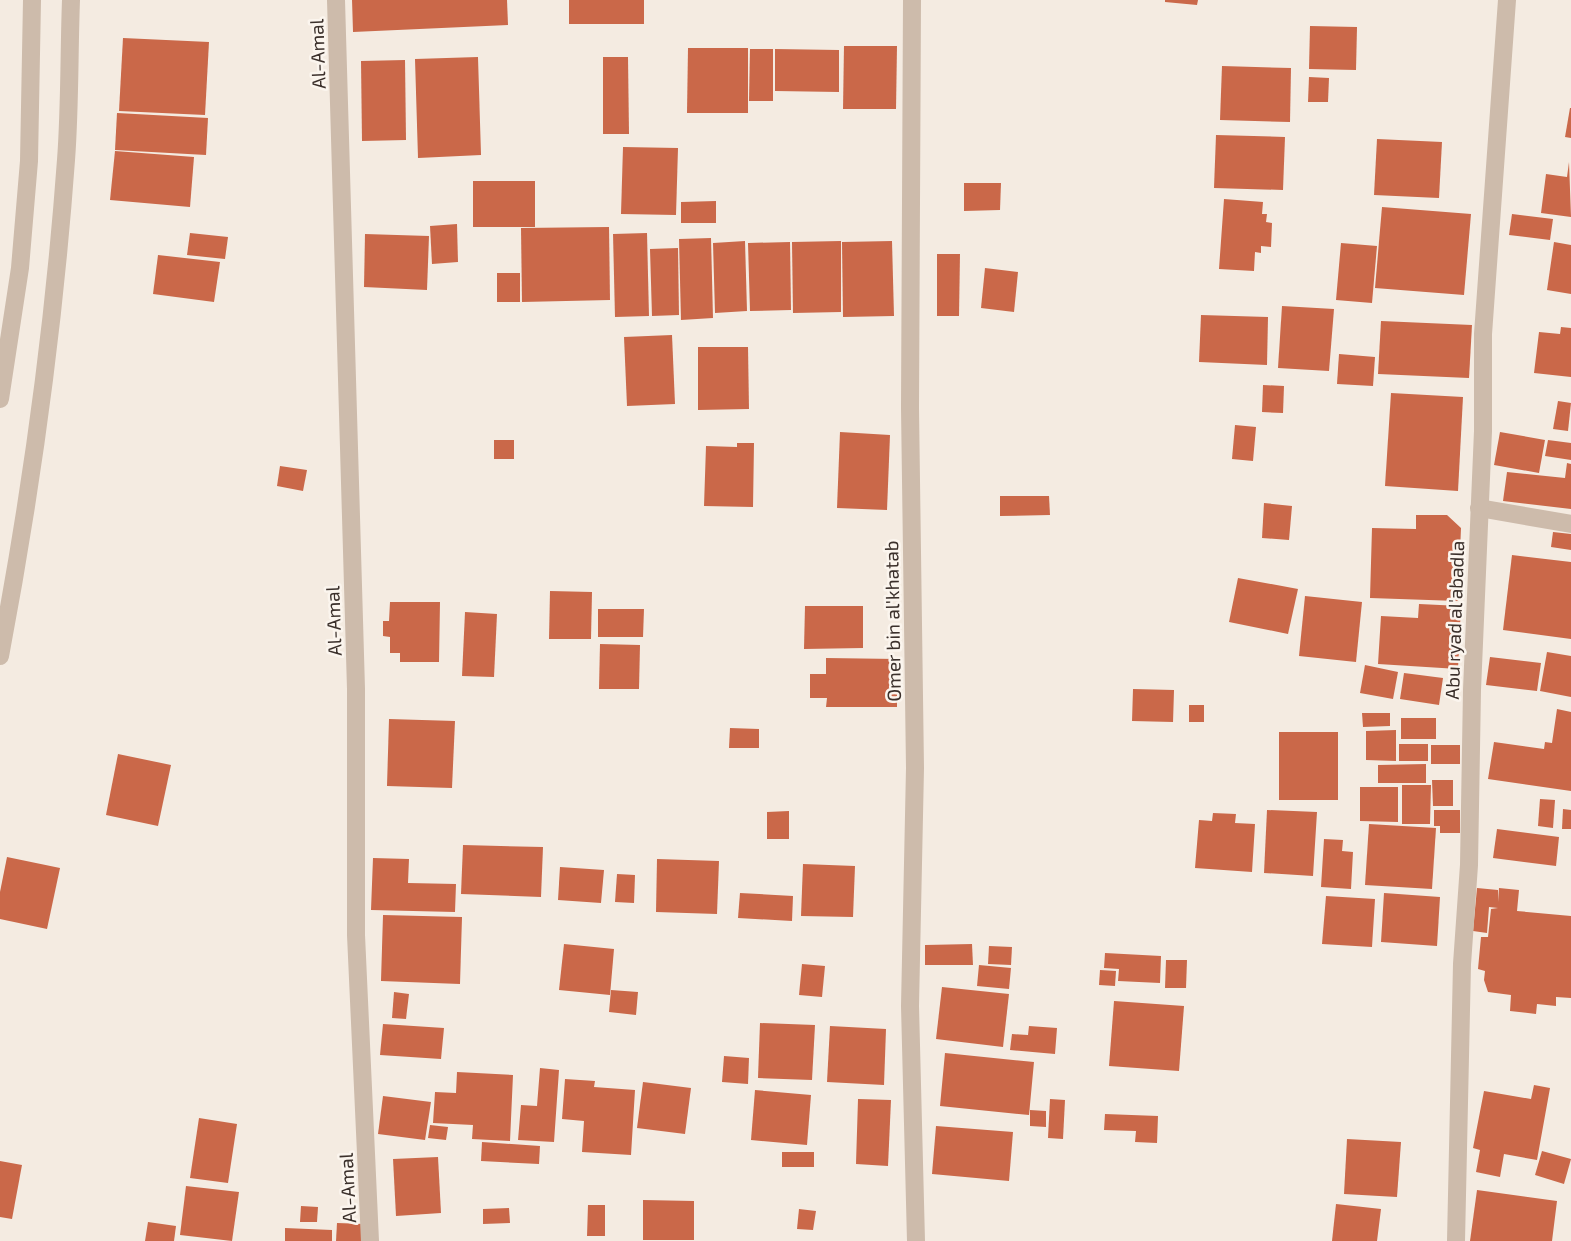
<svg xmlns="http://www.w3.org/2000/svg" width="1571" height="1241" viewBox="0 0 1571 1241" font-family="'Exo 2',sans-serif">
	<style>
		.building { fill: #ca6849 }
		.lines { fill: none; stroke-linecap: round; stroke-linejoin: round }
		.minor { stroke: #cdbbab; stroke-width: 18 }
		.labels { text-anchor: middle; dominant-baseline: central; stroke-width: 5; stroke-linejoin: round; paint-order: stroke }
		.street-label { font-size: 19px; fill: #3b302b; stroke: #fbf5ee }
	</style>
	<rect width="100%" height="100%" fill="#f4ebe1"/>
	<g class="building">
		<polygon points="352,0 507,0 508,25 353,32"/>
		<rect x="569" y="0" width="75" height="24"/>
		<polygon points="1165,0 1198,0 1197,5 1165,2"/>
		<polygon points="1310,26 1357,27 1356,70 1309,69"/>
		<polygon points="123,38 209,42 205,115 119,111"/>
		<polygon points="844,46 897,46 896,109 843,109"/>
		<polygon points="688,48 748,48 748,113 687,113"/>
		<polygon points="750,49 773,49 773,101 749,101"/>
		<polygon points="775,49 839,50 839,92 775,91"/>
		<polygon points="478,57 481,155 418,158 415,59"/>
		<polygon points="603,57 628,57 629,134 603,134"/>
		<polygon points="405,60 406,140 362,141 361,61"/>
		<polygon points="1222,66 1291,68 1290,122 1220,120"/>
		<polygon points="1309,77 1329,78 1328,102 1308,102"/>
		<polygon points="1570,108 1571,108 1571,138 1565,137"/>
		<polygon points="117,113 208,118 206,155 115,150"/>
		<polygon points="1216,135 1285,137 1283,190 1214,188"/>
		<polygon points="1377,139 1442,142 1439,198 1374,195"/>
		<polygon points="623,147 678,148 676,215 621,214"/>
		<polygon points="115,151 194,157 190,207 110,200"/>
		<polygon points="1569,162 1571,217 1541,213 1546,174 1567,177"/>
		<rect x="473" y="181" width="62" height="46"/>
		<polygon points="964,183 1001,183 1000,210 964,211"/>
		<polygon points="1224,199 1263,202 1262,214 1267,214 1266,222 1272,223 1271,247 1261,246 1261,253 1255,252 1254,271 1219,269"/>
		<polygon points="716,201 716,223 681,223 681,202"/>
		<polygon points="1382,207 1471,214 1464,295 1375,288"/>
		<polygon points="1512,214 1553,219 1550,240 1509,235"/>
		<polygon points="457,224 458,262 432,264 430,226"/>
		<polygon points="609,227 610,300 522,302 521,228"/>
		<polygon points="190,233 228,237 225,259 187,255"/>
		<polygon points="647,233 649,316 615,317 613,234"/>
		<polygon points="365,234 429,236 427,290 364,287"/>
		<polygon points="711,238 713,318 681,320 679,239"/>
		<polygon points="745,241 747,311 715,313 713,243"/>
		<polygon points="841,241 841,312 793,313 792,242"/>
		<polygon points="892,241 894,316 843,317 842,242"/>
		<polygon points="790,242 791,310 750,311 748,243"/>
		<polygon points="1554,242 1571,245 1571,294 1547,290"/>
		<polygon points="1341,243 1377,246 1372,303 1336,300"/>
		<polygon points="678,248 679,315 652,316 650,249"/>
		<polygon points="937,254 960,254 959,316 937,316"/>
		<polygon points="158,255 220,262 214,302 153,294"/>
		<polygon points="985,268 1018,272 1014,312 981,308"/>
		<rect x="497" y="273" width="23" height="29"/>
		<polygon points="1282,306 1334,309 1329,371 1278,368"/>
		<polygon points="1201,315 1268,317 1267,365 1199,362"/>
		<polygon points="1381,321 1472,325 1469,378 1378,374"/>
		<polygon points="1561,327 1571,328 1571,377 1534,373 1539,332 1560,334"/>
		<polygon points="672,335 675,404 627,406 624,337"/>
		<polygon points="698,347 748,347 749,409 698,410"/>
		<polygon points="1339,354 1375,357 1373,386 1337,384"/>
		<polygon points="1263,385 1284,386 1283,413 1262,412"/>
		<polygon points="1391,393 1463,397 1458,491 1385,486"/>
		<polygon points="1558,401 1571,403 1568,431 1553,429"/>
		<polygon points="1235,425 1256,427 1253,461 1232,459"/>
		<polygon points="840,432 890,435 887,510 837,508"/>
		<polygon points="1500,432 1545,440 1539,473 1494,465"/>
		<rect x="494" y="440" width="20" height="19"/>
		<polygon points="1548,440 1571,443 1571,460 1545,456"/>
		<polygon points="737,443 754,443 753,507 704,506 706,446 737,447"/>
		<polygon points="1567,463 1571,464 1571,509 1503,501 1507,472 1565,478"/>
		<polygon points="280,466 307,470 303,491 277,486"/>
		<polygon points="1000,496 1049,496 1050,515 1000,516"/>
		<polygon points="1264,503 1292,506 1289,540 1262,538"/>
		<polygon points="1416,515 1447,515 1461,528 1458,601 1370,598 1372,528 1416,529"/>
		<polygon points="1553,532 1571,534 1571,550 1551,547"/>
		<polygon points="1512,555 1571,562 1571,639 1503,630"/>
		<polygon points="1238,578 1298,589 1288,634 1229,622"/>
		<polygon points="550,591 592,592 591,639 549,639"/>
		<polygon points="1305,596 1362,602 1356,662 1299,656"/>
		<polygon points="390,602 440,602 439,662 400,662 400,653 390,653 390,637 383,636 383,621 389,621"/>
		<polygon points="1419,604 1461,606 1458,669 1378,664 1381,616 1418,618"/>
		<polygon points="805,606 863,606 863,648 804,649"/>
		<polygon points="598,609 644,609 643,637 598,637"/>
		<polygon points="465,612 497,614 494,677 462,676"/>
		<polygon points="600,644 640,645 639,689 599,689"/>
		<polygon points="1547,652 1571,656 1571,697 1540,691"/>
		<polygon points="1490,657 1541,663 1537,691 1486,685"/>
		<polygon points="826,658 897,659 897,707 826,707 827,698 810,698 810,674 826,674"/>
		<polygon points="1365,665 1398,672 1393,699 1360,693"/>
		<polygon points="1404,673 1443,678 1439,705 1400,699"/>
		<polygon points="1133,689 1174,690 1173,722 1132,721"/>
		<rect x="1189" y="705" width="15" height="17"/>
		<polygon points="1557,709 1571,712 1571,791 1488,779 1494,742 1544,749 1545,742 1552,743"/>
		<polygon points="1362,713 1390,713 1390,726 1363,727"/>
		<rect x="1401" y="718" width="35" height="21"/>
		<polygon points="389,719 455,721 452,788 387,786"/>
		<polygon points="730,728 759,729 759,748 729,748"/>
		<polygon points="1396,730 1396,761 1366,760 1366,731"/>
		<rect x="1279" y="732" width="59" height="68"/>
		<rect x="1399" y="744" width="29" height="17"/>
		<rect x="1431" y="745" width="29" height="19"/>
		<polygon points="118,754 171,765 158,826 106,815"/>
		<polygon points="1426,764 1426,783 1378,783 1378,765"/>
		<polygon points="1432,780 1453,780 1453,806 1433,806"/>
		<polygon points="1402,785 1431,785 1430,824 1402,824"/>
		<polygon points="1360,787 1398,787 1398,822 1360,821"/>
		<polygon points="1540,799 1555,800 1553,828 1538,826"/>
		<polygon points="1563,809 1571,810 1571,829 1562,829"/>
		<polygon points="1267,810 1317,812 1313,876 1264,873"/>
		<polygon points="1434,810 1460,810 1460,833 1440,833 1440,826 1434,826"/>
		<polygon points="789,811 789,839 767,839 767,812"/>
		<polygon points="1213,813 1236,814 1235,823 1255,824 1252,872 1195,868 1199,820 1212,821"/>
		<polygon points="1369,824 1436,828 1432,889 1365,885"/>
		<polygon points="1497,829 1559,837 1556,866 1493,858"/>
		<polygon points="1324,839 1343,840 1342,851 1353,852 1351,889 1321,887"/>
		<polygon points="463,845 543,847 541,897 461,894"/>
		<polygon points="7,857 60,868 47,929 0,919 0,892"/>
		<polygon points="373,858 409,859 408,883 456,884 455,912 371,910"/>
		<polygon points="657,859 719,861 717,914 656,912"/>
		<polygon points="803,864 855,866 853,917 801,916"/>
		<polygon points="560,867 604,870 601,903 558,900"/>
		<polygon points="617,874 635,875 634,903 615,902"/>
		<polygon points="1477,888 1498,890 1498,902 1499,888 1519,890 1517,911 1571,916 1571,998 1556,997 1556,1006 1537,1004 1536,1014 1510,1011 1511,995 1488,992 1484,980 1485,971 1478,969 1481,937 1488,937 1491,909 1498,908 1489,907 1487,933 1473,931"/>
		<polygon points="740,893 793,896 792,921 738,918"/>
		<polygon points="1384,893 1440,897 1437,946 1381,942"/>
		<polygon points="1326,896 1375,899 1372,947 1322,944"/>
		<polygon points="383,915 462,917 460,984 381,981"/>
		<polygon points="564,944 614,949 610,995 559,990"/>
		<polygon points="972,944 973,965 925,965 925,945"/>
		<polygon points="989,946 1012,947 1011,965 988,964"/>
		<polygon points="1105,953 1161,956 1160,983 1118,981 1119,969 1104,968"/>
		<polygon points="1166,960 1187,960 1186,988 1165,988"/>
		<polygon points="802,964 825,966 822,997 799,995"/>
		<polygon points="979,965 1011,968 1009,989 977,986"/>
		<polygon points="1100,970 1116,971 1115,986 1099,985"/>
		<polygon points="942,987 1009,994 1003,1047 936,1039"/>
		<polygon points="611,990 638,992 636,1015 609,1012"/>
		<polygon points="394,992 409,994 406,1019 392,1018"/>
		<polygon points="1114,1001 1184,1006 1179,1071 1109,1066"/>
		<polygon points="760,1023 815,1025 812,1080 758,1078"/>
		<polygon points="383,1024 444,1028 441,1059 380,1055"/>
		<polygon points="830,1026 886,1029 884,1085 827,1082"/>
		<polygon points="1029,1026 1057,1028 1055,1054 1010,1050 1012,1034 1028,1035"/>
		<polygon points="945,1053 1034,1062 1029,1115 940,1106"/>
		<polygon points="724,1056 749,1058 748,1084 722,1082"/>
		<polygon points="540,1068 559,1070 554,1142 518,1140 521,1105 537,1106"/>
		<polygon points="457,1072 513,1075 510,1141 472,1139 473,1125 433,1123 435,1092 456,1093"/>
		<polygon points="565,1079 595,1081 594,1087 635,1090 631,1155 582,1152 584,1121 562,1119"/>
		<polygon points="643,1082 691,1088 685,1134 637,1128"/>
		<polygon points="1534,1085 1550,1088 1537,1160 1504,1154 1500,1177 1476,1172 1480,1150 1473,1148 1484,1091 1531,1099"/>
		<polygon points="755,1090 811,1095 807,1145 751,1140"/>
		<polygon points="383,1096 431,1102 425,1140 378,1134"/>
		<polygon points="858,1099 891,1100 888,1166 856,1164"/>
		<polygon points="1050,1099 1065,1100 1063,1139 1048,1138"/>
		<polygon points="1030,1110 1046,1111 1046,1127 1030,1126"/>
		<polygon points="1105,1114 1158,1116 1157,1143 1135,1142 1136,1131 1104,1130"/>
		<polygon points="199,1118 237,1124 228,1183 190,1178"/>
		<polygon points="430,1125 448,1127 446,1140 428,1138"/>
		<polygon points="936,1126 1013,1132 1009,1181 932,1174"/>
		<polygon points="1347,1139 1401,1142 1397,1197 1344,1194"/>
		<polygon points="482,1142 540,1146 539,1164 481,1161"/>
		<polygon points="1542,1151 1571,1159 1564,1184 1535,1175"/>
		<rect x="782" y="1152" width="32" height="15"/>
		<polygon points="438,1157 441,1213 396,1216 393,1159"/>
		<polygon points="0,1161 22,1165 12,1219 0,1217"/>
		<polygon points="186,1186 239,1192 232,1241 180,1235"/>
		<polygon points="1477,1190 1557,1201 1552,1241 1470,1241"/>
		<polygon points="643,1200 694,1201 694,1240 643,1240"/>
		<polygon points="1336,1204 1381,1209 1377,1241 1332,1241"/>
		<polygon points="588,1205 605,1205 605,1236 587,1236"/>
		<polygon points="301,1206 318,1207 317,1222 300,1222"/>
		<polygon points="509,1208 510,1223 483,1224 483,1209"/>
		<polygon points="799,1209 816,1211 813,1230 797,1229"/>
		<polygon points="148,1222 176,1226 174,1241 145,1241"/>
		<polygon points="337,1223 365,1224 364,1241 336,1241"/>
		<polygon points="285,1228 332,1230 332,1241 285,1241"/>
	</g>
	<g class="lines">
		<g class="minor">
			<polyline points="336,0 356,689 356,935 370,1241"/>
			<polyline points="912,0 910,408 915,768 910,1006 916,1241"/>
			<polyline points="0,399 20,268 29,161 32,0"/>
			<polyline points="1479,508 1571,524"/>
			<path d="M 0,656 C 31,493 54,326 66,160 C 70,107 69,53 71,0"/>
			<polyline points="1456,1241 1462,964 1469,865 1472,690 1483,431 1483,334 1507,0"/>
		</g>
	</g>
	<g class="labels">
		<g class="street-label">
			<text transform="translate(317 54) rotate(-92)">Al-Amal</text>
			<text transform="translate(1454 620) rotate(-88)">Abu ryad al'abadla</text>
			<text transform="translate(333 621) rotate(-92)">Al-Amal</text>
			<text transform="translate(892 621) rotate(-91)">Omer bin al'khatab</text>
			<text transform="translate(347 1188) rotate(-93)">Al-Amal</text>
		</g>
	</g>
</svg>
